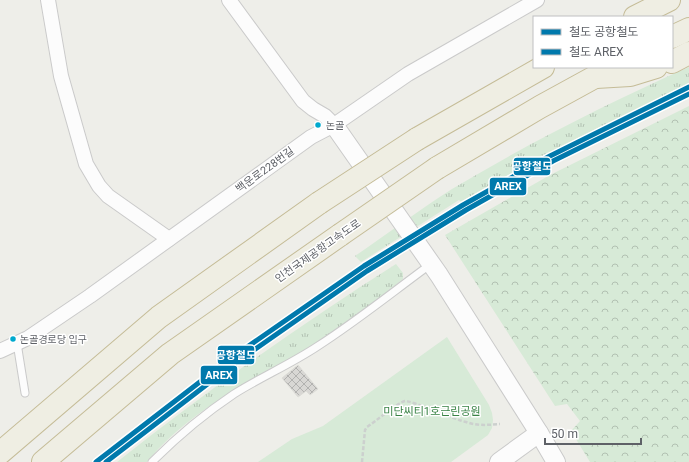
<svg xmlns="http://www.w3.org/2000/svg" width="689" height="462" viewBox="0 0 689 462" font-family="Roboto,'Noto Sans KR',sans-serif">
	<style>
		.grass { fill: url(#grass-tufts) }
		.forest { fill: url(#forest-crowns) }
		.park { fill: #d7ead7 }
		.building { fill: url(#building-cross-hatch); stroke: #ddddd8 }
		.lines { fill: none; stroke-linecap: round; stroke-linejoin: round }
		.service-casing { stroke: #cacaca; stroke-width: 9 }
		.minor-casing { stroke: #cacaca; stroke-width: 16 }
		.tertiary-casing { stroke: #cacaca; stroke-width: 20 }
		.motorway-casing { stroke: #c5bc97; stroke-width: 24 }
		.path { stroke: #ccd0ce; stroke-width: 2.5; stroke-dasharray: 4 2; stroke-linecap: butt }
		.service { stroke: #fcfcfc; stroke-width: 7 }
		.minor { stroke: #fcfcfc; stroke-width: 14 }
		.tertiary { stroke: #fcfcfc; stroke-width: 18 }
		.motorway { stroke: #efeee3; stroke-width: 22 }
		.motorway-bridge-casing { stroke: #c5bc97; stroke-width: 24; stroke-linecap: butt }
		.motorway-bridge { stroke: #efeee3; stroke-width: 22 }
		.rail-1-casing { stroke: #fff; stroke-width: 8 }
		.rail-2-casing { stroke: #fff; stroke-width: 8 }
		.rail-1 { stroke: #0079ac; stroke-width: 5 }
		.rail-2 { stroke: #0079ac; stroke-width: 5 }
		.bus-dot { fill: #00a9ce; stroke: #fff; stroke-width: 1.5 }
		.labels { text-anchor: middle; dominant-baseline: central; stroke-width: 3; stroke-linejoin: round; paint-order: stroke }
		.bus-label { font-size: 10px; fill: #5e6167; stroke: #fff; text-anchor: start }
		.street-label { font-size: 11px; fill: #5e6167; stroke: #fff }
		.park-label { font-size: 11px; fill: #398345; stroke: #fff }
		.line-badge { stroke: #fff; stroke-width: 1.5 }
		.badge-label { font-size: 11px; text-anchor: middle; font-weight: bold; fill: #fff }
	</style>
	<defs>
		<pattern id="grass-tufts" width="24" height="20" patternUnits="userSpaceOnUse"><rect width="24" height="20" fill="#d7ead7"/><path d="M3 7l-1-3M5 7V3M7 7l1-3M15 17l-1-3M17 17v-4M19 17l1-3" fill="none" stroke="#b2c1b2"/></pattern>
		<pattern id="forest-crowns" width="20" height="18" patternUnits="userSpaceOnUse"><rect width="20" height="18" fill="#d7ead7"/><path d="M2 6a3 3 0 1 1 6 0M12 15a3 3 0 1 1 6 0" fill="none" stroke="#b2c1b2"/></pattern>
		<pattern id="building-cross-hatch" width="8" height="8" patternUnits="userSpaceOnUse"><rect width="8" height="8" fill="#d8d7d4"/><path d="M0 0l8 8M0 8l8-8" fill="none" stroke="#b2b2b0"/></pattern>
	</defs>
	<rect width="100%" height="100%" fill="#eeeee9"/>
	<g class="grass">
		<path d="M 689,67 L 689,83 C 612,121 535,158 461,202 L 459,200 L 361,262 L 355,256 C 387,234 419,210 452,189 C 529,143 608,103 689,67 Z"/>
		<path d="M 396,264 L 403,273 L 403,279 C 371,306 338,331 302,352 C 248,382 187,413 147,462 L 117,462 C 206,391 300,325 396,264 Z"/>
	</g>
	<polygon class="forest" points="689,106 689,462 590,462 571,431 580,421 567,404 555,406 445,235 550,175"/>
	<polygon class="park" points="447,337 489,405 492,413 493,420 492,428 488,435 451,462 258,462 292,439 323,426"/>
	<polygon class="building" points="298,365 318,389 310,395 306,391 298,397 282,378"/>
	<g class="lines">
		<defs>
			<g id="service">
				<polyline points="17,343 25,393"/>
				<path d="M 152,462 C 177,437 204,414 234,394 C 261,377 291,364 318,346 C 357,321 394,291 431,264"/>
			</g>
			<g id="minor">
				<polyline points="48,0 61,76 86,164 99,186 108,196 169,239"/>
				<polyline points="229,0 303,101 313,109 325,116 334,125"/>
				<polyline points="0,351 28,338 90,296 311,137 334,125 408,74 537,0"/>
			</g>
			<g id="tertiary">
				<polyline points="334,125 439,275 539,433 556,462"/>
				<polyline points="499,462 539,433"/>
			</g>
			<g id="motorway">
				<polyline points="635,17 669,0"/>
				<polyline points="672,37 689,29"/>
				<polyline points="672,62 689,53"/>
				<polyline points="596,77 630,75 656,67"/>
				<polyline points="417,139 543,67"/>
				<polyline points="437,168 540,107 613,67"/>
				<polyline points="0,453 159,317 319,203"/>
				<polyline points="43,462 170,354 340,235"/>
			</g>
		</defs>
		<use href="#service" class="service-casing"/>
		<use href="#minor" class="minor-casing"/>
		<use href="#tertiary" class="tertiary-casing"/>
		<use href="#motorway" class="motorway-casing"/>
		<path class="path" d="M 362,462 L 365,430 L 367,427 C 375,422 397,403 405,401 C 410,400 456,420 466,422 C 477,426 488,425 500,424"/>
		<use href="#service" class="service"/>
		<use href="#minor" class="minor"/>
		<use href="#tertiary" class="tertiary"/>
		<use href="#motorway" class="motorway"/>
		<defs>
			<g id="motorway-bridge">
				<polyline points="319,203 417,139"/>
				<polyline points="340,235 437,168"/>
			</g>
		</defs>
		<use href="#motorway-bridge" class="motorway-bridge-casing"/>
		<use href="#motorway-bridge" class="motorway-bridge"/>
		<defs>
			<polyline id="rail-1" points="96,462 227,361 364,266 463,205 550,156 689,87"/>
			<polyline id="rail-2" points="106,462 231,366 367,271 466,210 553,161 689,94"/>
		</defs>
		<use href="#rail-1" class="rail-1-casing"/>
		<use href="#rail-2" class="rail-2-casing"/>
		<use href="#rail-1" class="rail-1"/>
		<use href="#rail-2" class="rail-2"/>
	</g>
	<g class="bus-dot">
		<circle cx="318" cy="125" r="3.5"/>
		<circle cx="13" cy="339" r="3.5"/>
	</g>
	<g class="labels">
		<g class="bus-label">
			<text x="326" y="125">논골</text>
			<text x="20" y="339">논골경로당 입구</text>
		</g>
		<g class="street-label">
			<text transform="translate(265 170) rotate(-36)">백운로228번길</text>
			<text transform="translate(318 251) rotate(-35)">인천국제공항고속도로</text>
		</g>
		<g class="park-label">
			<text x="432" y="411">미단씨티1호근린공원</text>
		</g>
	</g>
	<g class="line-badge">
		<rect x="513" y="157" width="38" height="19" rx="4" fill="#0079ac"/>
		<rect x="489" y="177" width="38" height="19" rx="4" fill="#0079ac"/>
		<rect x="217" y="345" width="38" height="20" rx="4" fill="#0079ac"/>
		<rect x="200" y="365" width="38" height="20" rx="4" fill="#0079ac"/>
	</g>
	<g class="badge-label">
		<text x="532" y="170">공항철도</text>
		<text x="508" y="190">AREX</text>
		<text x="236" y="359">공항철도</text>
		<text x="219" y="379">AREX</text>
	</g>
	<rect x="533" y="16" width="140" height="52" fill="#ffffff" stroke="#bfc0c2"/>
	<rect x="541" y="29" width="20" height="6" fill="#0079ac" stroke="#bfc0c2"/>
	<text x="569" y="36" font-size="12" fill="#5e6167">철도 공항철도</text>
	<rect x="541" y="49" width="20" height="6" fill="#0079ac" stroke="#bfc0c2"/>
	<text x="569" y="56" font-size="12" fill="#5e6167">철도 AREX</text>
	<path d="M545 438v6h96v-6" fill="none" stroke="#5e6167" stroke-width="2"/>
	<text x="551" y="438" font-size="12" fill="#5e6167" stroke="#ffffff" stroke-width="3" paint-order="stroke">50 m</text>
</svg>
